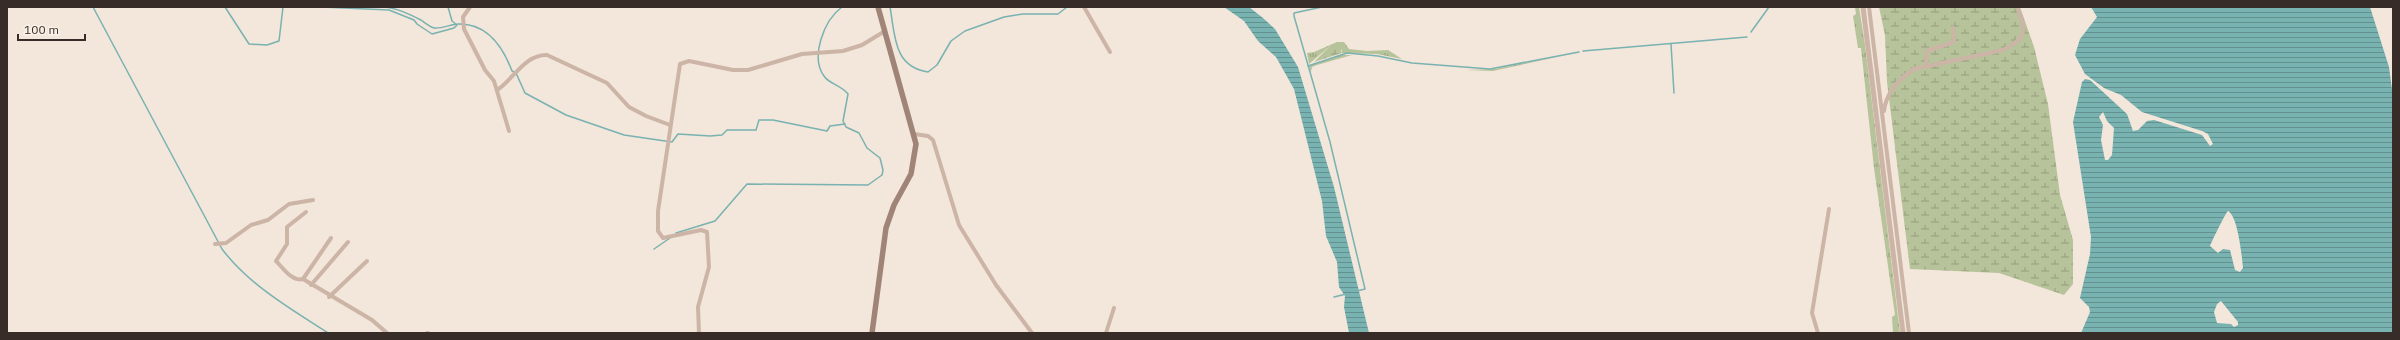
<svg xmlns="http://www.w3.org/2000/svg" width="2400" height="340" viewBox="0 0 2400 340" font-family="'IBM Plex Sans',sans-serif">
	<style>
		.grass { fill: url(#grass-tufts) }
		.wetland { fill: url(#wetland-marsh) }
		.water { fill: url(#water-rules); fill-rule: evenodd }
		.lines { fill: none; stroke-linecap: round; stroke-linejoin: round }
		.stream { stroke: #78b2b1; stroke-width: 1.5 }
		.minor { stroke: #ccb5a6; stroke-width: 4 }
		.tertiary { stroke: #ccb5a6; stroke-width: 5 }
		.secondary { stroke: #a08477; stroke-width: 5.5 }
	</style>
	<defs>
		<pattern id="grass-tufts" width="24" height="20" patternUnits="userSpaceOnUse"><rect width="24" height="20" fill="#b7c39a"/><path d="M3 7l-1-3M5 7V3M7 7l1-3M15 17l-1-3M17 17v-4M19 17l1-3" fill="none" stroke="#969f7e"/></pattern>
		<pattern id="wetland-marsh" width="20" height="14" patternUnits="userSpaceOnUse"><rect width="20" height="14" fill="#b7c39a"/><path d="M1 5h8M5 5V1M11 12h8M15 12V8" fill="none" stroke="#969f7e"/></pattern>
		<pattern id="water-rules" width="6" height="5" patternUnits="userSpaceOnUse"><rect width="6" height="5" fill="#78b2b1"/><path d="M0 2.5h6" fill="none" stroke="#639190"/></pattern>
	</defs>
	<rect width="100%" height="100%" fill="#f3e6da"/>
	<g class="grass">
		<polygon points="1855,7 1859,7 1865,45 1900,333 1893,333 1892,317 1895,315 1874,168 1861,48 1858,48 1853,16 1856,14"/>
		<polygon points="1337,42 1344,42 1349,49 1367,51 1388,50 1402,59 1377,54 1342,53 1342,50 1330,46 1309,64 1307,53 1314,52"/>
		<polygon points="1579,52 1493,71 1466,70 1495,69"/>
		<polygon points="1340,55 1352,55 1317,65 1312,67 1311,72 1309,66"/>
	</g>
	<g class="wetland">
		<polygon points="1879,7 2020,7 2034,47 2048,104 2060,195 2073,240 2073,284 2064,295 1999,273 1910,269 1887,82 1885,35"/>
		<polygon points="1339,44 1342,53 1314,62 1330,46"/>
	</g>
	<g class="water">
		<polygon points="1224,7 1249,7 1263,18 1275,29 1298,67 1334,187 1369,333 1349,333 1344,307 1345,296 1339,287 1337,262 1326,236 1322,201 1294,89 1276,57 1258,41 1244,21"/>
		<path d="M 2091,7 L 2370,7 L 2389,67 L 2393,97 L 2393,333 L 2081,333 L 2090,312 L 2089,307 L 2080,298 L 2090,254 L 2091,237 L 2073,122 L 2082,82 L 2085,79 L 2090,80 L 2127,114 L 2133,131 L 2138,130 L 2147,121 L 2154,120 L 2202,135 L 2210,146 L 2213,144 L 2208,134 L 2202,131 L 2142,112 L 2121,95 L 2104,88 L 2085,74 L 2075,55 L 2080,39 L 2097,17 ZM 2103,112 L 2107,121 L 2114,128 L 2112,155 L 2108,160 L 2105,160 L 2101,140 L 2103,125 L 2099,117 ZM 2228,211 C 2238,216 2242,257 2243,268 L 2240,272 L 2235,270 L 2230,250 L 2223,249 L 2218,253 L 2210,246 C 2212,241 2226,212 2228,211 ZM 2221,301 L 2238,322 L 2238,325 L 2234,327 L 2231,324 L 2217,323 L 2214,312 L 2217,304 Z"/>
	</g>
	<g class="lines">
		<g class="stream">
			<path d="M 93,7 L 222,249 C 249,285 291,309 328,333"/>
			<polyline points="225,7 249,44 267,45 279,41 283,7"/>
			<polyline points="293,7 299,7"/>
			<polyline points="322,7 389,10 414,20 417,24 432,34 454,28 457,25 452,21 448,7"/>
			<path d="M 384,7 C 397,8 409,14 421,20 C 425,23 430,27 434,28 C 441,29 452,24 458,24 C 487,23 503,47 512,71 L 516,73 L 525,93 L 566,115 L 624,135 L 672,142 L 678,134 L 710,136 L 722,135 L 727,130 L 756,130 L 759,120 L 773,120 L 827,131 L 830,126 L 845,124"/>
			<path d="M 890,7 C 895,34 893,67 928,72 L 937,65 L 951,41 L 965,31 L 1004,17 L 1023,14 L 1058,14 L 1067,7"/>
			<polyline points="1322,7 1294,13 1294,16 1330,142 1365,289 1357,291"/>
			<polyline points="1751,32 1769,7"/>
			<polyline points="1671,44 1674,93"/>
			<polyline points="1583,51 1747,37"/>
			<polyline points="1308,66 1347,53 1378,56 1412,63 1490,69 1579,52"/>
			<path d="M 676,233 L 715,221 L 747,184 L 868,185 L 882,175 L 883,170 L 880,158 L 867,148 L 859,133 L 846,127 L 843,121 L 848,94 C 841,85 829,84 824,76 C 810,57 824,20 842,7"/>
			<polyline points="654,249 670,238"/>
			<polyline points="1334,297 1346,294"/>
		</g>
		<g class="minor">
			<polyline points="470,7 463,17 464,29 485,70 494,81 509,131"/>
			<polyline points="1084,7 1110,52"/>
			<polyline points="1869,7 1909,333"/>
			<polyline points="1926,66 1927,51 1951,43 1954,40 1953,28"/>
			<path d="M 497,90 C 513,80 525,54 547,55 L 607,83 L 629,107 L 646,116 L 670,125"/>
			<path d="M 1884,111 C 1886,93 1899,79 1914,69 L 2003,50 C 2027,38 2027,31 2017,7"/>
			<polyline points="914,134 928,136 933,140 959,225 996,285 1032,333"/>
			<path d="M 306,212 L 287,227 L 287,244 L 276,261 C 283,268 292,282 303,279 L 331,238"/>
			<polyline points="215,244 226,243 251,225 268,220 289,204 313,200"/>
			<polyline points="303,279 372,320 387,333"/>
			<polyline points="311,285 348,242"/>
			<polyline points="329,297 367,261"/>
			<polyline points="427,333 428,333"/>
			<polyline points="699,333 698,307 709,267 707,232 701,230 663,238 658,231 658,211 680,64 689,61 733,70 748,70 802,54 843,51 862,45 885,31"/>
			<polyline points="1106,333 1114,308"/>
			<polyline points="1818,333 1812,313 1829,209"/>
		</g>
		<polyline class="tertiary" points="1863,7 1903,333"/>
		<polyline class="secondary" points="872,333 886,228 894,205 911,174 916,144 878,7"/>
	</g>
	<rect width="2400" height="340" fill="none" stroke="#372c27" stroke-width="16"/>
	<path d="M18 34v6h67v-6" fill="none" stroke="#372c27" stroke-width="2"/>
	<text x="24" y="34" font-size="12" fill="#372c27" stroke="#faf1e7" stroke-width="3" paint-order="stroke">100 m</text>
</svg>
